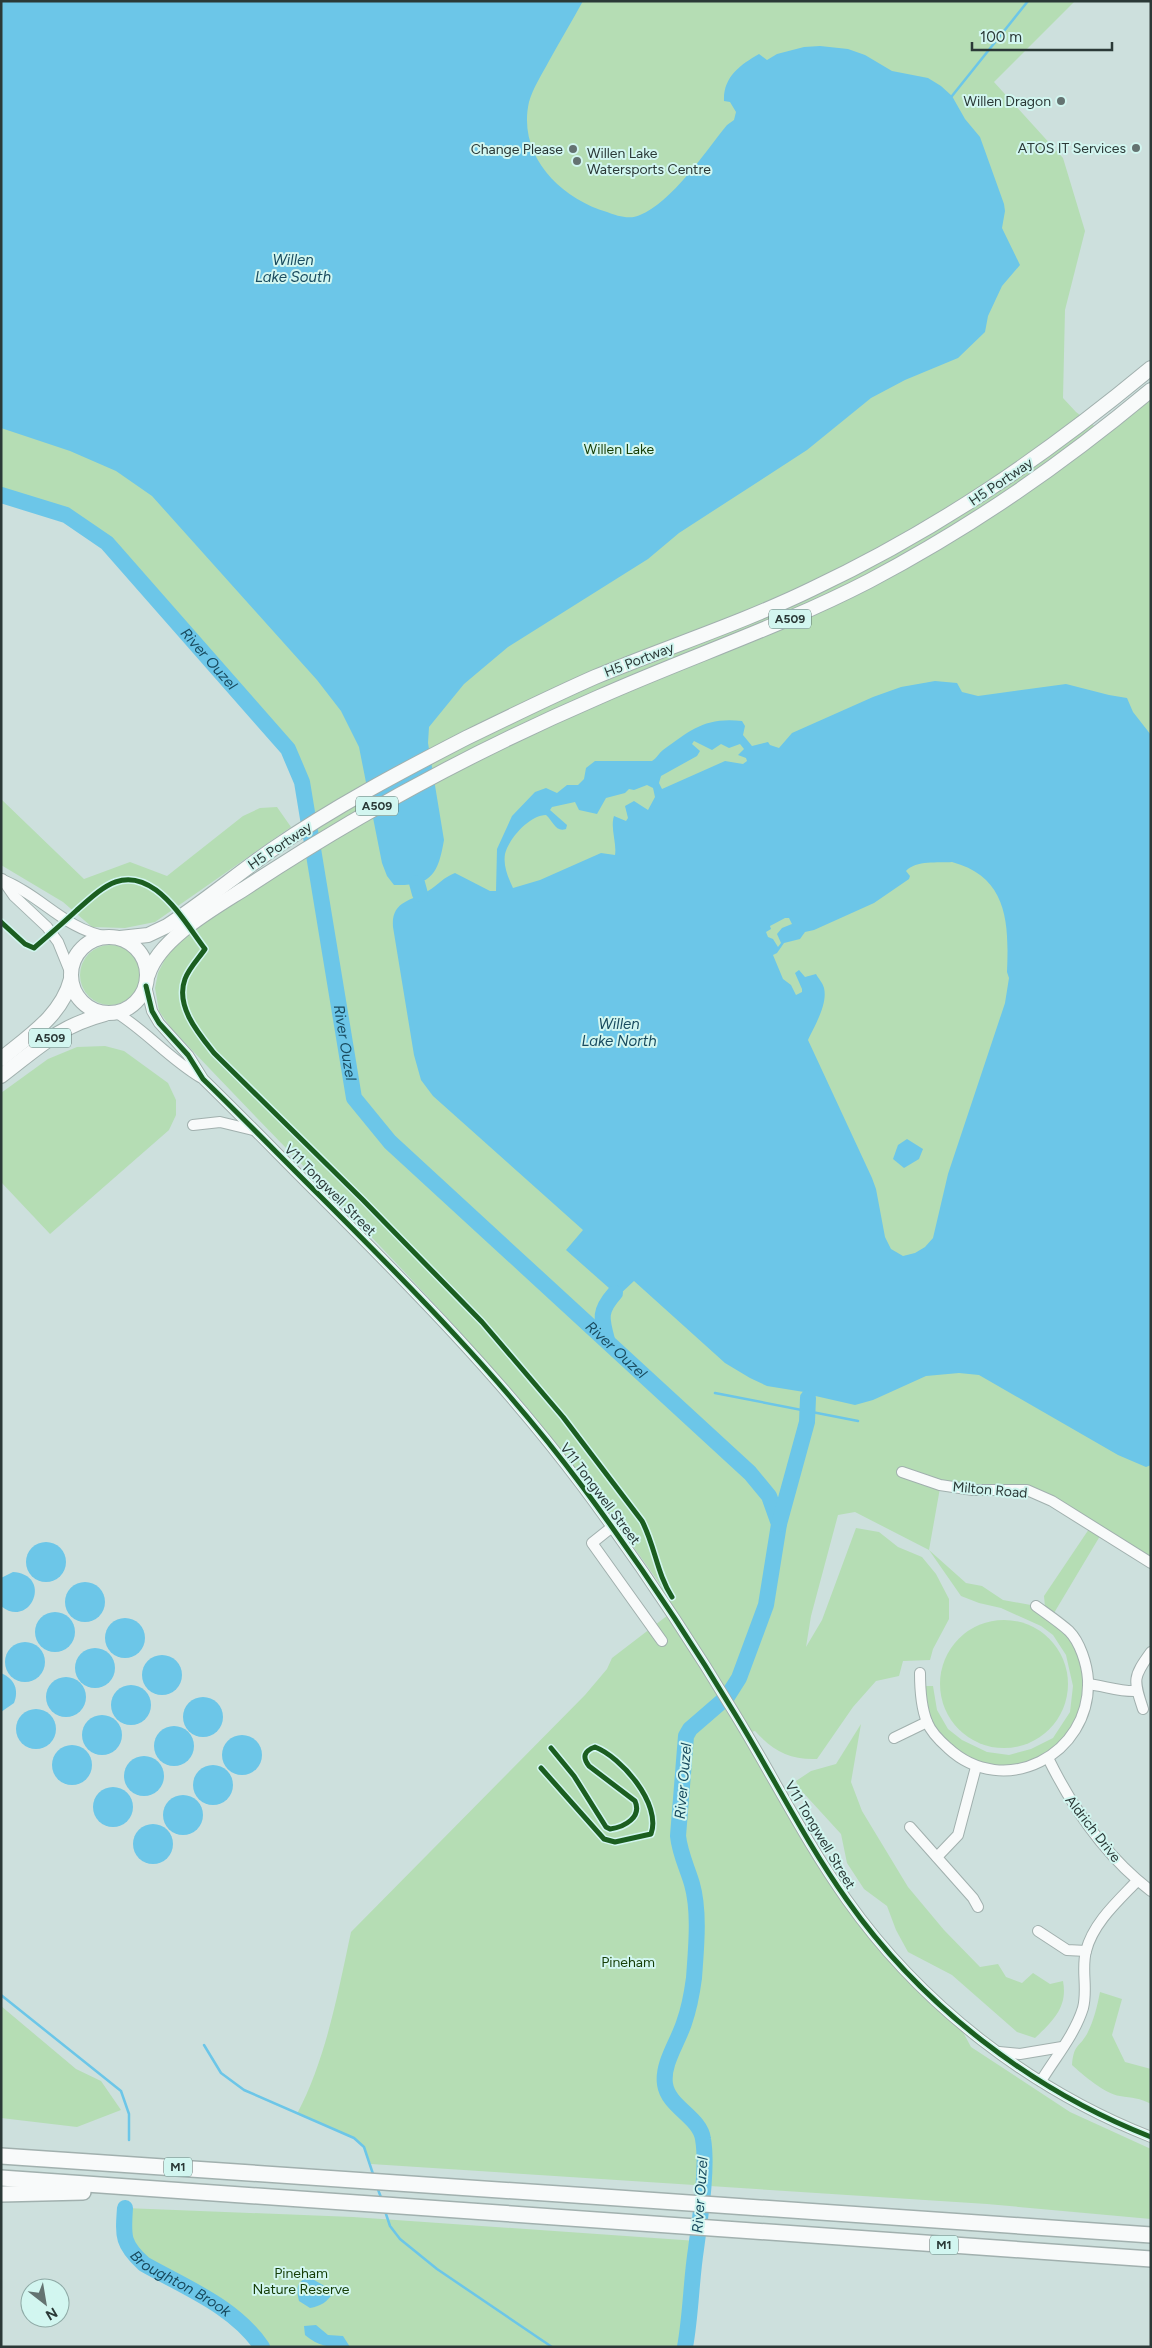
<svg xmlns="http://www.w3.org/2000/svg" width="1152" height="2348" viewBox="0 0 1152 2348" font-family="Figtree,sans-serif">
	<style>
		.green { fill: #b5ddb4 }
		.water { fill: #6cc6e8; fill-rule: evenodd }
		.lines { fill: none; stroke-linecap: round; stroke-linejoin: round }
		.stream { stroke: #6cc6e8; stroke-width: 2.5 }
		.river { stroke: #6cc6e8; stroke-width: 16 }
		.minor-casing { stroke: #a1b0ae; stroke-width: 12 }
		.major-casing { stroke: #a1b0ae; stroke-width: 16 }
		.highway-casing { stroke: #a1b0ae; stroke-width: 18 }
		.minor { stroke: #f8fafa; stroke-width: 10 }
		.major { stroke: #f8fafa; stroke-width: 14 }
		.highway { stroke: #f8fafa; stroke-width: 15 }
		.cycleway-casing { stroke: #d2f6f0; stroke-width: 8 }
		.cycleway { stroke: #1b5e20; stroke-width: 5 }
		.poi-dot { fill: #647371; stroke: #d2f6f0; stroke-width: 2 }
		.labels { text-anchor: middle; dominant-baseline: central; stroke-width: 4; stroke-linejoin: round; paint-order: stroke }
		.shield { fill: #d2f6f0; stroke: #5d726e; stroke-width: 1 }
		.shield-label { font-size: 12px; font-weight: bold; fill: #2b3937 }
		.poi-label { font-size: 14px; fill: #2b3937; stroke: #d2f6f0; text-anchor: end }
		.park-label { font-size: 14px; fill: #153e07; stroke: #d2f6f0 }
		.street-label { font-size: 14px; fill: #2b3937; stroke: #d2f6f0 }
		.water-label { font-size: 15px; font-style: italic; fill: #194b5f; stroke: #d2f6f0 }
	</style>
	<rect width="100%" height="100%" fill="#cde0dd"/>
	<g class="green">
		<path d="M 1,1 L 1075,1 L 994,82 L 1063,158 L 1085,231 L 1065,310 L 1063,398 L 1076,412 L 1101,431 L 1151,390 L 1151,1563 L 1027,1490 L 940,1488 L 929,1550 L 966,1583 L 982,1586 L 1003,1600 L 1036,1606 L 1070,1632 L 1088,1684 L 1072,1736 L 1027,1767 L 976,1767 L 927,1722 L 920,1686 L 933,1686 L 937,1710 L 948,1729 L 962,1740 L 987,1752 L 1009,1755 L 1031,1749 L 1053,1738 L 1070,1712 L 1073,1686 L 1066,1655 L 1053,1635 L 1041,1626 L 1001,1608 L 979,1603 L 961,1596 L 929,1550 L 855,1512 L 838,1515 L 811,1616 L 806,1647 L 822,1620 L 856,1528 L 879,1532 L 898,1547 L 922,1557 L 936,1574 L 949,1599 L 949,1619 L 933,1649 L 930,1660 L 903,1661 L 899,1676 L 876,1681 L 853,1707 L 817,1759 C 790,1760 773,1751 755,1731 L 747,1733 L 849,1903 L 956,2019 L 971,2047 L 1070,2112 L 1151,2149 L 1151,2219 L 987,2204 L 371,2164 L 364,2147 L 354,2138 L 297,2114 C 326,2059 338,1993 351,1932 L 585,1695 L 607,1669 L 612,1658 L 672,1612 L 658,1591 L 662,1587 C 599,1497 531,1411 458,1330 C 365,1227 266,1129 171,1028 L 159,1011 L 155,988 L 158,973 L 176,937 L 314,844 L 302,782 L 288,749 L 107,543 L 66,515 L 1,495 Z"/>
		<polygon points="1,799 84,879 130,862 167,876 243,816 260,808 277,807 291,827 155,922 125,928 92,927 63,902 1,865"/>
		<circle cx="110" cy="975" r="30"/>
		<polygon points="105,1046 124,1051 168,1083 176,1100 176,1115 169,1130 50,1234 1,1182 1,1093 48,1059 77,1047"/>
		<polygon points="1089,1529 1100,1536 1054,1613 1045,1607 1044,1596"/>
		<circle cx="1004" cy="1684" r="64"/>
		<path d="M 861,1724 L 851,1782 L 862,1811 L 908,1887 L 944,1930 L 980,1967 L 998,1964 L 1006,1977 L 1022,1983 L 1033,1973 L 1050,1984 L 1063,1981 C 1068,2007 1053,2021 1035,2038 L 1017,2032 L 952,1975 L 908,1952 L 896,1930 L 887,1906 L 864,1889 L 847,1863 L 841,1834 L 798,1787 L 796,1781 L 811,1771 L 836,1764 Z"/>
		<path d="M 1100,1992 L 1122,1999 L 1112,2035 L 1125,2062 L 1151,2069 L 1151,2104 C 1140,2098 1132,2098 1120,2096 C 1105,2094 1083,2075 1072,2065 C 1074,2044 1078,2049 1087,2034 C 1094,2020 1097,2007 1100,1992 Z"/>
		<polygon points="1,2006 76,2069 101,2081 121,2110 77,2127 1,2118"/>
		<path d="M 125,2208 L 353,2217 L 697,2241 L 685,2347 L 262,2347 C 234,2306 186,2288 144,2264 C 122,2244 123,2236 125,2208 Z"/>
	</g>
	<g class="water">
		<path d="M 1,1 L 583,1 C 572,21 560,41 549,61 C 542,74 533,88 529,102 C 517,155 560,198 607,212 C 617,216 630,220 640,215 C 672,202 705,152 727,125 L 734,120 L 736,112 L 730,102 L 724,101 C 723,77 740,65 759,54 L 767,60 L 777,54 L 804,47 L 820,46 L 848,49 L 865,55 L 892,71 L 928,78 L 941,86 L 952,96 L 965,119 L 980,137 L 1004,204 L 1005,211 L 1002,228 L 1020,265 L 1002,286 L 988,316 L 985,332 L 958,358 L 905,380 L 871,398 L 807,450 L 679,533 L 648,559 L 508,647 L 464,684 L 429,727 L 428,743 L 444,840 C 438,875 431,886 394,885 L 387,876 L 382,863 L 359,747 L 341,711 L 317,680 L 152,496 L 116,471 L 70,451 L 1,428 Z"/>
		<path d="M 935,681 L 957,683 L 962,692 L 978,696 L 1066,684 L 1109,695 L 1127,698 L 1133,712 L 1151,735 L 1151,1465 L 1146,1467 L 1118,1455 L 979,1375 L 959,1373 L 926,1376 L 873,1400 L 855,1405 L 811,1395 L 808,1398 L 804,1392 L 767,1386 L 750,1378 L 725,1363 L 634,1281 L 618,1296 L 566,1250 L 583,1230 L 433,1096 L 421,1080 L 414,1055 L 393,927 C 391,901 411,901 428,891 C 438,885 444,877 455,873 L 490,891 L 496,891 L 497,849 L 512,816 L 535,792 L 546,788 L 557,793 L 567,785 L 578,785 L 584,779 L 586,768 L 595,761 L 652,761 C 657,758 659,753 663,750 C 691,730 705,717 742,721 L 745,726 L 743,735 L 752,746 L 768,742 L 770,745 L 779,748 L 792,733 L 873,697 L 901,687 ZM 694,741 L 712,750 L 721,744 L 729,748 L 740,744 L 744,749 L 738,755 L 746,758 L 747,761 L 743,764 L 725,761 L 662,789 L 659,783 L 661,776 L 697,756 L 700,751 L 692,744 ZM 647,785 L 653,788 L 655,797 L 648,810 L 634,801 L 625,806 L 628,818 L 626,821 L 614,816 C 610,828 617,843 615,855 L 601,853 L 540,880 L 513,888 C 508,877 503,866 505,854 C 509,838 530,815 546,815 C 553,821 556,833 566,829 L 567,825 L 550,810 L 552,807 L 575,802 L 579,810 L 597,814 L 606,798 L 625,793 L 629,789 L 634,790 ZM 952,862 C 1008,877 1009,923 1007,972 L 1009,978 L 1005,1003 L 948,1174 L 933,1238 L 925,1247 L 915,1253 L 903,1256 L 891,1249 L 885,1237 L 876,1189 L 872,1178 L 808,1040 C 814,1027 828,1004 824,988 C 823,983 818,978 816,974 L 805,977 L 799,970 L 795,973 L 802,989 L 802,992 L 796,995 L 791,985 L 783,979 L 773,955 L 777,953 L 784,943 L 800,939 L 805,932 L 814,930 L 874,903 L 909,879 L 910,876 L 906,871 C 916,860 938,863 952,862 ZM 785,918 L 789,918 L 792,924 L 782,928 L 777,934 L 781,943 L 778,947 L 773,939 L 768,937 L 766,932 L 771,929 L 770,926 Z"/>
		<polygon points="907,1139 923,1149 919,1159 904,1168 893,1159 898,1145"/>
		<circle cx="46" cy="1562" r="20"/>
		<path d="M 13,1572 C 54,1575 30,1630 1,1606 L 1,1578 Z"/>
		<circle cx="85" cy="1602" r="20"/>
		<circle cx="55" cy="1632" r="20"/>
		<circle cx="125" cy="1638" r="20"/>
		<circle cx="25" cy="1662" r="20"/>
		<circle cx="95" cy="1668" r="20"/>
		<circle cx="162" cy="1675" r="20"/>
		<path d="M 1,1673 C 15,1679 19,1690 14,1703 L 1,1712 Z"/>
		<circle cx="66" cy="1697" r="20"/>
		<circle cx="131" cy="1705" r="20"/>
		<circle cx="203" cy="1717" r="20"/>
		<circle cx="36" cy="1729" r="20"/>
		<circle cx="102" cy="1735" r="20"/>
		<circle cx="174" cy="1746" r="20"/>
		<circle cx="242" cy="1755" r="20"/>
		<circle cx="72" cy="1765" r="20"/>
		<circle cx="144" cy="1776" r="20"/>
		<circle cx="213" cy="1785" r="20"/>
		<circle cx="113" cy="1807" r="20"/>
		<circle cx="183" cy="1815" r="20"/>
		<circle cx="153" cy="1844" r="20"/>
		<path d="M 309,2277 L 328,2288 L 333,2293 C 327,2302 321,2306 310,2308 L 299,2301 C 296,2289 296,2281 309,2277 Z"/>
		<path d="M 316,2325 L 328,2335 L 343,2336 L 350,2347 C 330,2347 321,2348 305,2335 L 304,2326 Z"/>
	</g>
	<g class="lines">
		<g class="stream">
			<polyline points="952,96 1028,1"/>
			<polyline points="715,1393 858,1421"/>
			<polyline points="1,1995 121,2091 129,2114 129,2140"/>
			<polyline points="204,2045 221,2073 244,2090 354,2138 364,2147 374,2177"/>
			<polyline points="377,2187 382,2200"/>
			<polyline points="385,2211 390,2226 400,2239 437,2269 552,2347"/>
		</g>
		<g class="river">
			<path id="s1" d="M 1,495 L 66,515 L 107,543 L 288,749 L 302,782 L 354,1098 L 390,1142 L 750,1473 L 769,1496 L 779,1524 L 766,1605 L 739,1678 L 727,1697 L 690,1729 L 686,1736 L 678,1836 C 680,1854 687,1867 692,1884 C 700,1912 696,1949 694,1978 C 692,1993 689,2009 684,2023 C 678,2042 662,2064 665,2084 C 668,2107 700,2117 703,2139 C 708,2168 700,2218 696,2249 C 691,2281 691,2314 685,2347"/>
			<polyline points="417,883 420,894"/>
			<path d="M 607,1340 C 601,1318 599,1311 615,1293"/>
			<polyline points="779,1524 807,1422 808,1398"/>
			<path id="s2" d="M 125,2208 C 123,2236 122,2244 144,2264 C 186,2288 234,2306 262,2347"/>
		</g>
		<defs>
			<g id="minor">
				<polyline points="2,879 14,896 47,927 58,942 71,974"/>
				<path d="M 3,880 C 42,896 64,929 108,937"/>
				<path d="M 146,986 L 152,1011 L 159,1023 L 188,1055 L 203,1079 C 241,1116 278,1154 316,1192 C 409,1285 503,1380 582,1486 C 637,1560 688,1636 735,1714 C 773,1776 805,1841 847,1900 C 921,2005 1031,2090 1151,2137"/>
				<path d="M 117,1013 C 147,1032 170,1059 200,1077"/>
				<polyline points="193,1125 220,1122 253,1130"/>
				<polyline points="902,1472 940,1485 973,1490 1027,1490 1052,1501 1151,1563"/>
				<polyline points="612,1527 592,1543 662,1641"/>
				<path d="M 920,1673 C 920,1688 921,1707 927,1722 C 931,1732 940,1741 948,1748 C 1004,1800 1091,1755 1088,1680 C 1087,1664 1080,1642 1069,1631 C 1059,1622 1047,1614 1036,1606"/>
				<path d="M 1088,1684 C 1105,1686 1120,1692 1137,1691"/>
				<path d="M 1143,1709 C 1133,1679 1133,1677 1151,1652"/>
				<polyline points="894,1738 927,1722"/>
				<path d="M 1048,1758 C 1073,1809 1105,1856 1151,1891"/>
				<polyline points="910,1827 973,1898 978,1907"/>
				<polyline points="937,1857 958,1835 976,1767"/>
				<polyline points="1038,1931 1067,1950 1086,1951"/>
				<polyline points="999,2052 1020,2054 1062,2047"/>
				<path d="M 1041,2081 C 1055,2058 1075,2034 1083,2008 C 1088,1989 1081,1969 1086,1951 C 1093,1923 1118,1901 1137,1881"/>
			</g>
			<g id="major">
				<circle cx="109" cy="975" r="38"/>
				<path d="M 120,938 L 148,935 L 167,926 C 204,902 237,874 273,849 C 334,807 400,772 466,738 C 509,717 552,696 595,677 C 667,647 742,623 812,589 C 937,530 1045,456 1151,368"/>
				<path d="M 148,975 C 159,938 216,907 247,887 C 359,813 476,750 599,697 C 689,657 782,626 869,581 C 973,526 1061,465 1151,390"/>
				<path d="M 1,1059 C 29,1036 62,1015 71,979"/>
				<path d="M 1,1076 C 38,1048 59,1026 105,1014"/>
			</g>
			<g id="highway">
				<path d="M 1,2156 C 384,2181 768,2209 1151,2235"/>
				<polyline points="1,2178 1151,2259"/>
				<polyline points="1,2194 83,2192"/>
			</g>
		</defs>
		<use href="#minor" class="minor-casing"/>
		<use href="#major" class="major-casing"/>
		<use href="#highway" class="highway-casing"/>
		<use href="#minor" class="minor"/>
		<use href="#major" class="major"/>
		<use href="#highway" class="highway"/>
		<defs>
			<g id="cycleway">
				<path d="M 1,922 L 25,944 L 34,948 C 49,935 63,923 77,910 C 102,888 123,866 156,890 C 176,905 190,929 205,949 C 199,958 189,968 185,979 C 175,1006 198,1033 214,1053 L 363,1200 L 482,1322 L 563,1417 L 642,1521 C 655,1546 657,1574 672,1597"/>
				<path d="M 146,986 L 152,1011 L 159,1023 L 188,1055 L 203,1079 C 241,1116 278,1154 316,1192 C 409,1285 503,1380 582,1486 C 637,1560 688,1636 735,1714 C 773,1776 805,1841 847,1900 C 921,2005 1031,2090 1151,2137"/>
				<path d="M 541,1768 L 604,1839 L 615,1842 L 651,1834 C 662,1804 621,1757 595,1747 C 584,1751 582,1757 589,1766 L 635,1801 C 642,1817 625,1827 610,1829 L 606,1827 L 574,1776 L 551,1748"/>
			</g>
		</defs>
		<use href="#cycleway" class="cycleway-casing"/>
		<use href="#cycleway" class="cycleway"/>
	</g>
	<g class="poi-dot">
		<circle cx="1061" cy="101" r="5"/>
		<circle cx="1136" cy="148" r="5"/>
		<circle cx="573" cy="149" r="5"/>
		<circle cx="577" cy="161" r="5"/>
	</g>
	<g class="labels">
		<g class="shield">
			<rect x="769" y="609.5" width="42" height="19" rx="4"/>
			<rect x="356" y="796.5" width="42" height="19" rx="4"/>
			<rect x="29" y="1028.5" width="42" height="19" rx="4"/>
			<rect x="164" y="2157.5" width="28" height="19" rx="4"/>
			<rect x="930" y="2235.5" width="28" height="19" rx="4"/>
		</g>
		<g class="shield-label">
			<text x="790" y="619">A509</text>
			<text x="377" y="806">A509</text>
			<text x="50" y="1038">A509</text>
			<text x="178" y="2167">M1</text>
			<text x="944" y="2245">M1</text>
		</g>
		<g class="poi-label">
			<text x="1051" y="101">Willen Dragon</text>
			<text x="1126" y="148">ATOS IT Services</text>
			<text x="563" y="149">Change Please</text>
			<text x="587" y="153" text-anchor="start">Willen Lake<tspan x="587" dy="16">Watersports Centre</tspan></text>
		</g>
		<g class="park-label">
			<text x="619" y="449">Willen Lake</text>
			<text x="628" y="1962">Pineham</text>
			<text x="301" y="2273">Pineham<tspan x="301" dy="16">Nature Reserve</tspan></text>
		</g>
		<g class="street-label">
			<text transform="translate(1001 482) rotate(-34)">H5 Portway</text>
			<text transform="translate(639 660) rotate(-21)">H5 Portway</text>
			<text transform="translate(280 846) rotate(-34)">H5 Portway</text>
			<text transform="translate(330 1190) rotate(45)">V11 Tongwell Street</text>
			<text transform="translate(990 1490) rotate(5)">Milton Road</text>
			<text transform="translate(600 1494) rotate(53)">V11 Tongwell Street</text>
			<text transform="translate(1093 1829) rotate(52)">Aldrich Drive</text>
			<text transform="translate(820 1835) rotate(59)">V11 Tongwell Street</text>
		</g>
		<g class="water-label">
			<text x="293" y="260">Willen<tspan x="293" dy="17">Lake South</tspan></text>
			<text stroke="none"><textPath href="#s1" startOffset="272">River Ouzel</textPath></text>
			<text x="619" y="1024">Willen<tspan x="619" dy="17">Lake North</tspan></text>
			<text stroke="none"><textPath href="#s1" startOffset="692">River Ouzel</textPath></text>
			<text stroke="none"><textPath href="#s1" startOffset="1112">River Ouzel</textPath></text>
			<text transform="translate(683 1781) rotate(-85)">River Ouzel</text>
			<text transform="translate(700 2195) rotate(-86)">River Ouzel</text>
			<text stroke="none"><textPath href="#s2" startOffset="104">Broughton Brook</textPath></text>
		</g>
	</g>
	<rect width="1152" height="2348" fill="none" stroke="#2b3937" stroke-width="5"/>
	<g transform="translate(45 2303) rotate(149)"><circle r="24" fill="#d2f6f0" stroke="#8faaa6"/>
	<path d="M0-4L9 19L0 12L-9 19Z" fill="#647371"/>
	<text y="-8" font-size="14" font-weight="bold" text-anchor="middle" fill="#2b3937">N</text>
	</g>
	<path d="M972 42v8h140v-8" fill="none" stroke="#2b3937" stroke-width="2.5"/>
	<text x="980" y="42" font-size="15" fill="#2b3937" stroke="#d2f6f0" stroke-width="4" paint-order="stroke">100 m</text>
</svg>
